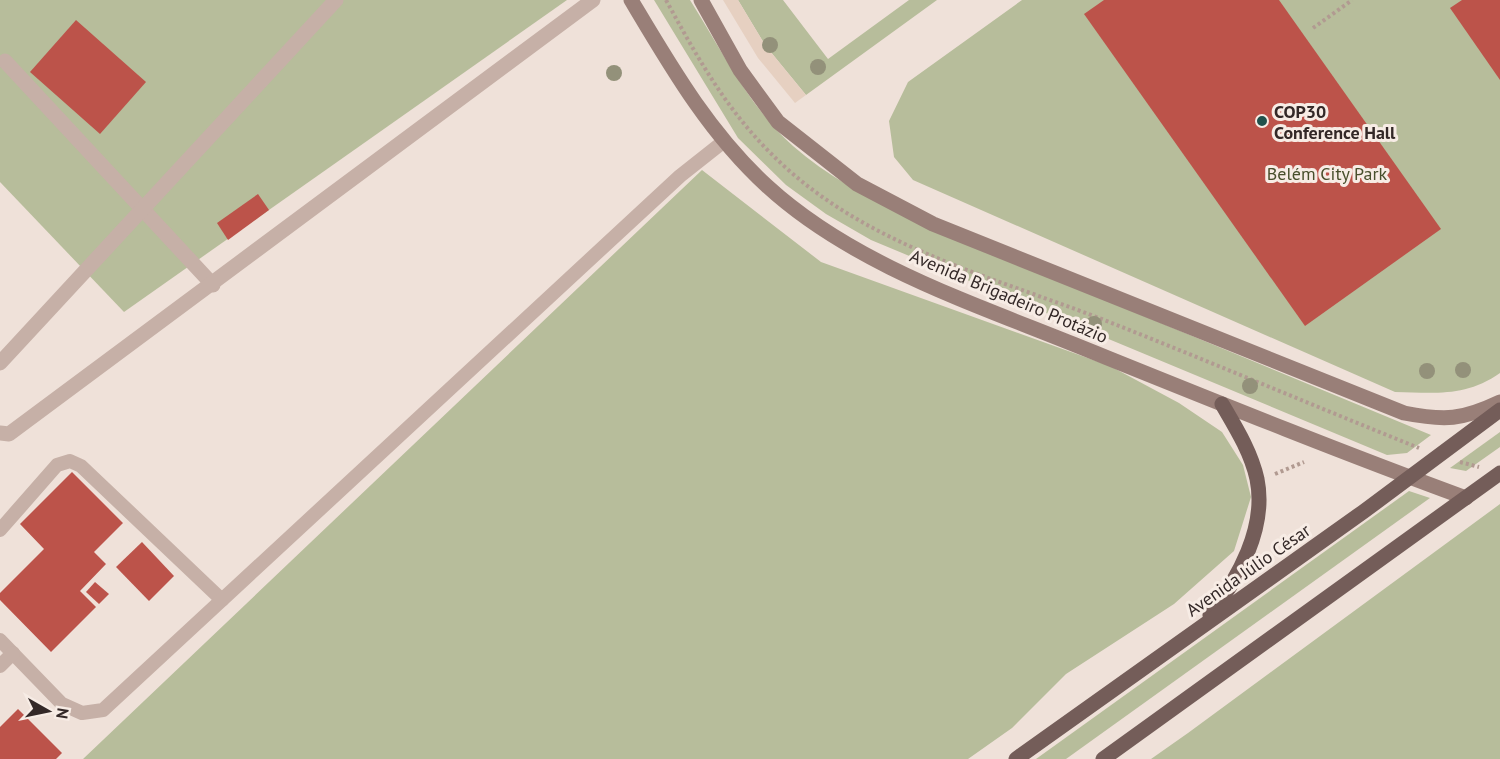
<svg xmlns="http://www.w3.org/2000/svg" width="1500" height="759" viewBox="0 0 1500 759" font-family="'PT Sans',sans-serif">
	<style>
		.green { fill: #b7bd9b }
		.plaza { fill: #e6d0c1 }
		.building { fill: #bc534a }
		.lines { fill: none; stroke-linecap: round; stroke-linejoin: round }
		.path { stroke: #b19a91; stroke-width: 4; stroke-dasharray: 3 3; stroke-linecap: butt }
		.lane { stroke: #c6b0a7; stroke-width: 14 }
		.street { stroke: #c6b0a7; stroke-width: 15 }
		.secondary { stroke: #997f78; stroke-width: 15 }
		.primary { stroke: #745d59; stroke-width: 15 }
		.tree { fill: #93917a }
		.poi-dot { fill: #20514c; stroke: #f7ece5; stroke-width: 2 }
		.labels { text-anchor: middle; dominant-baseline: central; stroke-width: 6; stroke-linejoin: round; paint-order: stroke }
		.poi-label { font-size: 18px; font-weight: bold; fill: #332827; stroke: #f7ece5; text-anchor: start }
		.park-label { font-size: 18px; fill: #484f2c; stroke: #f7ece5 }
		.street-label { font-size: 18px; fill: #332827; stroke: #f7ece5 }
	</style>
	<rect width="100%" height="100%" fill="#efe1d9"/>
	<g class="green">
		<polygon points="0,0 567,0 124,312 0,182"/>
		<path d="M 654,0 L 690,0 C 721,49 749,107 793,146 C 826,175 866,196 905,217 L 1431,435 L 1407,453 L 1387,455 L 871,240 L 826,214 L 786,185 L 738,138 Z"/>
		<polygon points="738,0 783,0 828,59 909,0 937,0 806,95 765,45"/>
		<path d="M 1022,0 L 1500,0 L 1500,373 C 1466,397 1435,393 1395,392 L 913,180 L 894,157 L 889,121 L 908,82 Z"/>
		<polygon points="702,170 821,262 1110,366 1179,403 1222,432 1243,465 1251,497 1234,551 1174,604 1066,674 1012,728 968,759 83,759"/>
		<polygon points="1500,432 1500,447 1466,471 1450,468"/>
		<polygon points="1409,491 1430,498 1066,759 1036,759"/>
		<polygon points="1500,504 1500,759 1151,759 1188,733"/>
	</g>
	<polygon class="plaza" points="723,0 738,0 765,45 806,95 795,103 758,58"/>
	<g class="building">
		<polygon points="1104,0 1279,0 1441,229 1305,326 1084,14"/>
		<polygon points="1462,0 1500,0 1500,80 1450,8"/>
		<polygon points="76,20 146,82 100,134 30,72"/>
		<polygon points="258,194 269,210 228,240 217,223"/>
		<polygon points="72,472 123,523 94,552 106,564 80,591 96,607 51,652 0,600 0,593 44,549 20,524"/>
		<polygon points="142,542 174,576 149,601 116,567"/>
		<polygon points="95,582 109,594 99,604 86,592"/>
		<polygon points="18,709 62,753 56,759 0,759 0,727"/>
	</g>
	<g class="lines">
		<g class="path">
			<path d="M 666,0 C 703,68 734,123 793,174 C 880,249 995,278 1099,318 C 1206,360 1312,405 1419,448"/>
			<polyline points="1313,28 1352,0"/>
			<polyline points="1460,462 1479,467"/>
			<polyline points="1275,474 1304,462"/>
		</g>
		<g class="lane">
			<polyline points="0,530 57,465 70,461 81,466 222,600"/>
			<polyline points="0,640 62,704 82,713 103,710 680,176 723,142"/>
			<polyline points="0,666 13,653"/>
		</g>
		<g class="street">
			<polyline points="5,61 213,285"/>
			<polyline points="0,363 336,0"/>
			<polyline points="0,433 9,434 593,0"/>
		</g>
		<g class="secondary">
			<path d="M 631,0 C 671,67 709,133 767,186 C 852,264 972,303 1078,346 C 1207,398 1335,450 1466,498"/>
			<path d="M 701,0 L 740,70 L 778,122 L 857,184 L 933,224 L 1404,413 C 1445,421 1462,420 1500,402"/>
		</g>
		<g class="primary">
			<path d="M 1210,615 C 1238,579 1267,528 1257,479 C 1251,452 1236,428 1222,404"/>
			<polyline points="1016,759 1363,512 1500,410"/>
			<polyline points="1103,759 1500,473"/>
		</g>
	</g>
	<g class="tree">
		<circle cx="770" cy="45" r="8"/>
		<circle cx="818" cy="67" r="8"/>
		<circle cx="614" cy="73" r="8"/>
		<circle cx="1094" cy="324" r="8"/>
		<circle cx="1463" cy="370" r="8"/>
		<circle cx="1427" cy="371" r="8"/>
		<circle cx="1250" cy="386" r="8"/>
	</g>
	<circle class="poi-dot" cx="1262" cy="121" r="6"/>
	<g class="labels">
		<g class="poi-label">
			<text x="1274" y="111">COP30<tspan x="1274" dy="21">Conference Hall</tspan></text>
		</g>
		<g class="park-label">
			<text x="1327" y="173">Belém City Park</text>
		</g>
		<g class="street-label">
			<text transform="translate(1009 296) rotate(23)">Avenida Brigadeiro Protázio</text>
			<text transform="translate(1248 570) rotate(-35)">Avenida Júlio César</text>
		</g>
	</g>
	<g transform="translate(48 711) rotate(99)" stroke="#f7ece5" stroke-width="4.5" paint-order="stroke">
	<path d="M0-4.5L10 22L0 15L-10 22Z" fill="#332827"/>
	<text y="-9" font-size="16" font-weight="bold" text-anchor="middle" fill="#332827">N</text>
	</g>
</svg>
